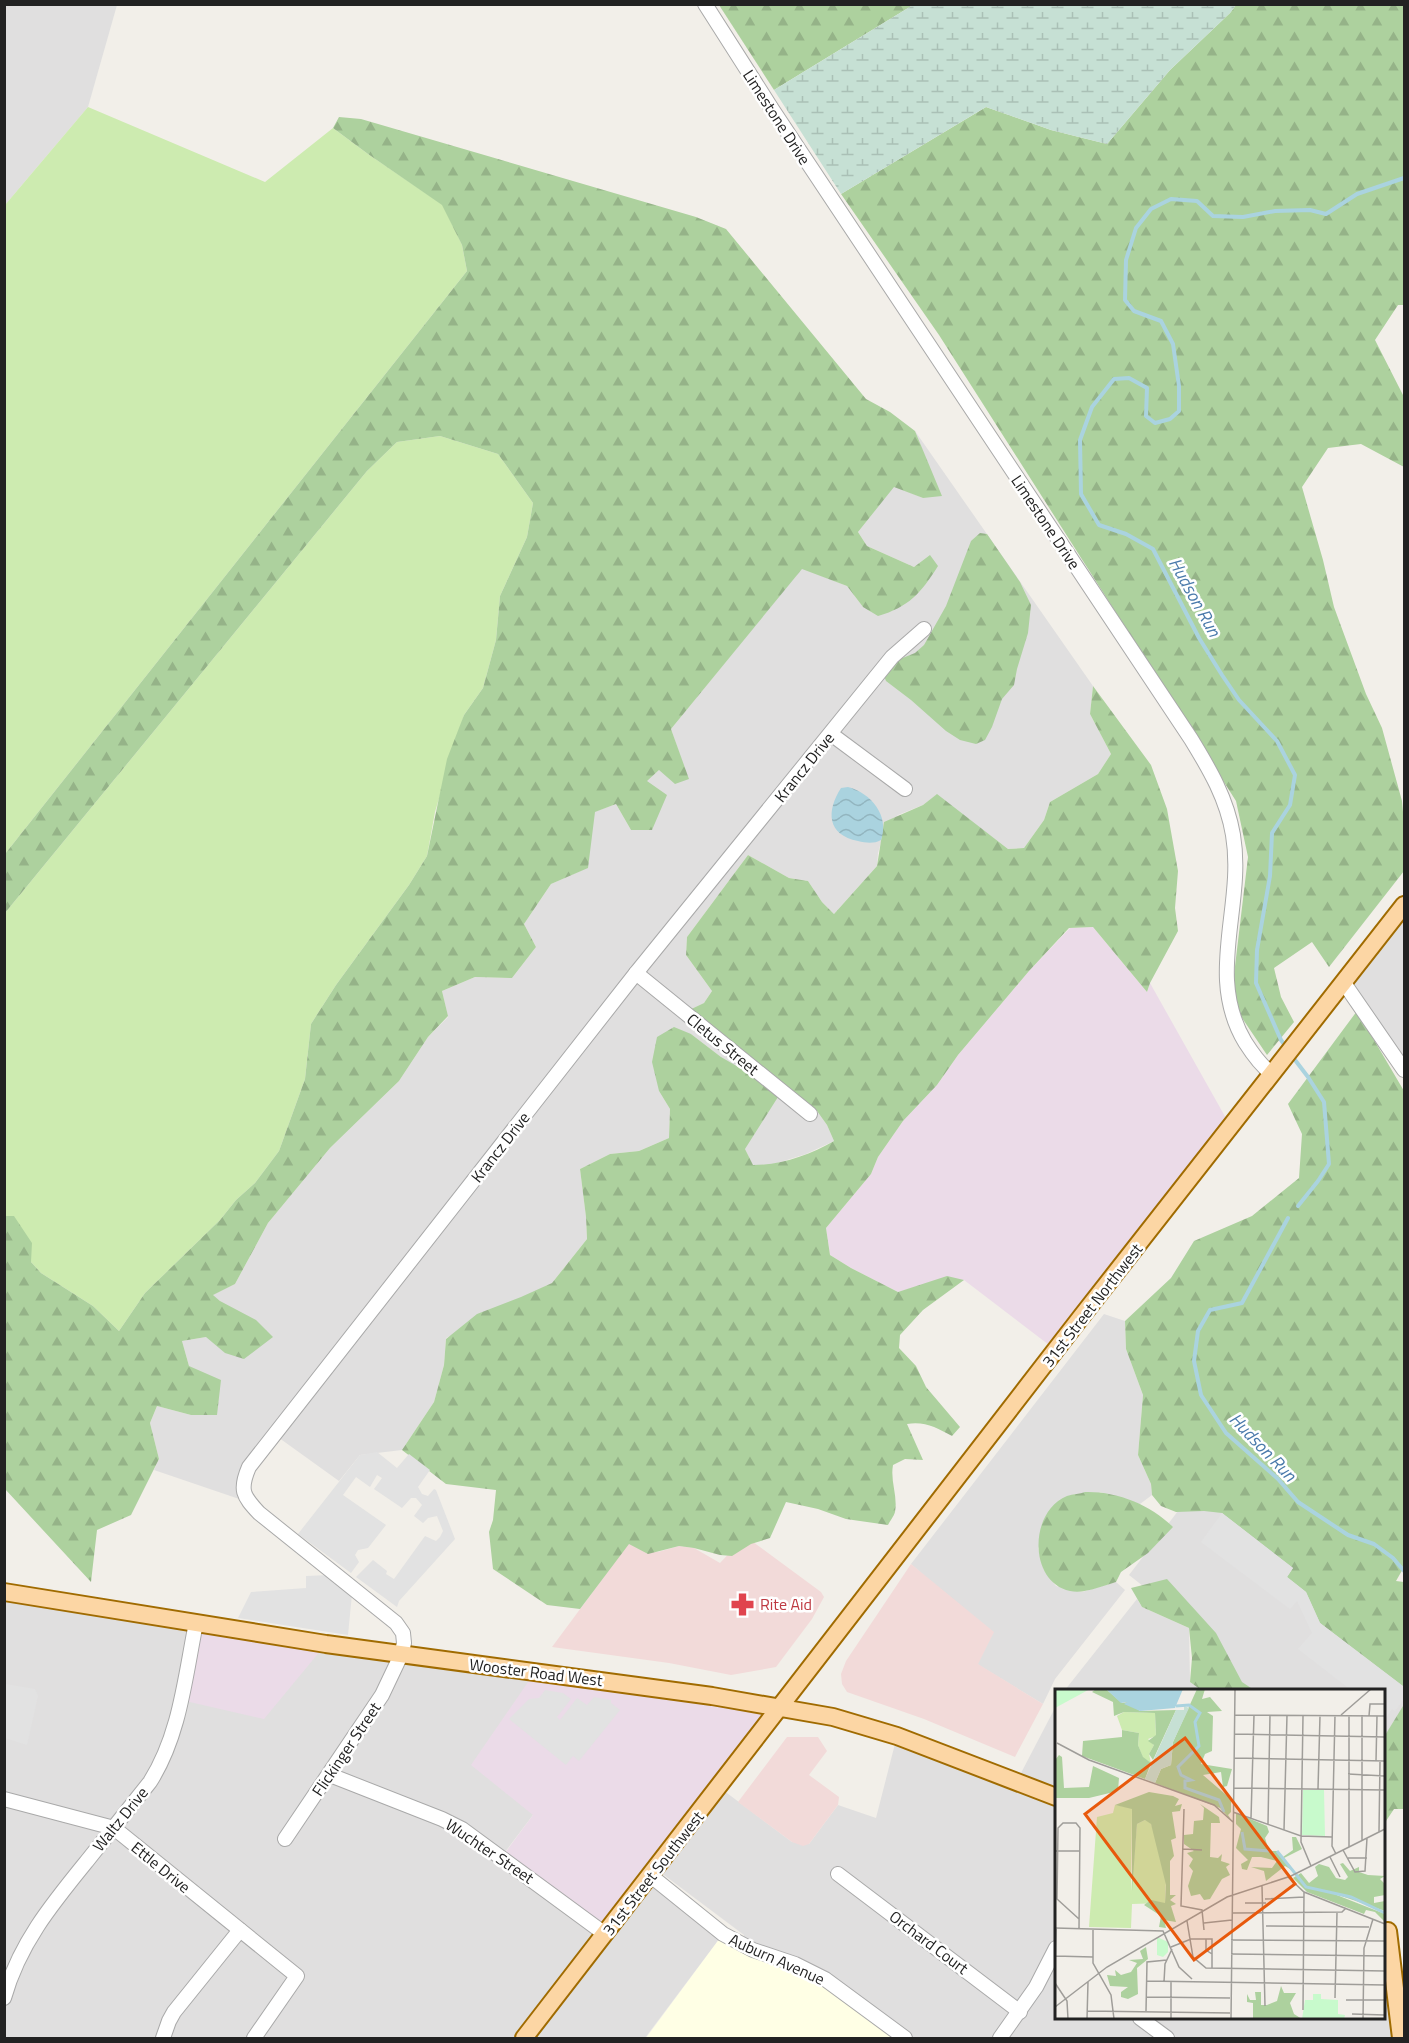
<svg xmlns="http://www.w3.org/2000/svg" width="1409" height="2043" viewBox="0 0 1409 2043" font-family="'Titillium Web',sans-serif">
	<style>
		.residential { fill: #e0dfdf }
		.commercial { fill: #f2dad9 }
		.industrial { fill: #ebdbe8 }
		.education { fill: #ffffe5 }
		.grass { fill: #cdebb0 }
		.forest { fill: url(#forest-firs) }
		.wetland { fill: url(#wetland-marsh) }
		.parking { fill: #e2e2e2 }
		.water { fill: url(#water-waves) }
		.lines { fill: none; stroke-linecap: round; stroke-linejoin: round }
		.stream { stroke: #aad3df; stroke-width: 4 }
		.minor-casing { stroke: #a9a9a9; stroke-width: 16 }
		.major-casing { stroke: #a06b00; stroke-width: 20 }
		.minor { stroke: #fff; stroke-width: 14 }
		.major { stroke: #fcd6a4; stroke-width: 16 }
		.labels { text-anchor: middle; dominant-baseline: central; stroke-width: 5; stroke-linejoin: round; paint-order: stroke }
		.street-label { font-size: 16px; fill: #222; stroke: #fff }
		.health-label { font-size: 16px; fill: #be3a42; stroke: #fff; text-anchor: start }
		.water-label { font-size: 18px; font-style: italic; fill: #4a7aab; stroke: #fff }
		.inset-river { fill: none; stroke: #aad3df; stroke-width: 3 }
		.inset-road { fill: none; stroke: #9f9d99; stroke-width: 1.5 }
		.view { fill: #e8590c; fill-opacity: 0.15; stroke: #e8590c; stroke-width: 3 }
		.inset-edge { fill: none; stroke: #222; stroke-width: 3 }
	</style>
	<defs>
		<pattern id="forest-firs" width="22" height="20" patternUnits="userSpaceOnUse" patternTransform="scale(1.5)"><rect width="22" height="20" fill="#add19e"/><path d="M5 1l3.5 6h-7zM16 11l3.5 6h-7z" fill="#95b388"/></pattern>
		<pattern id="wetland-marsh" width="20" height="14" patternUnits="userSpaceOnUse" patternTransform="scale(1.5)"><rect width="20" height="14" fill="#c6e0d4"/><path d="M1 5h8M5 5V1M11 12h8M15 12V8" fill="none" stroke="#aac0b6"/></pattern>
		<pattern id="water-waves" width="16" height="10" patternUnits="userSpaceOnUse" patternTransform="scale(1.5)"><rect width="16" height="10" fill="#aad3df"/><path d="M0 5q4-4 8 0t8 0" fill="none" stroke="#92b5bf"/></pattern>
	</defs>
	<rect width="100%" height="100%" fill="#f2efe9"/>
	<g class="residential">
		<polygon points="5,4 117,5 88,107 5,205"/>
		<polygon points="915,431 1093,686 1090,714 1111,754 1098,774 1050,802 1044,820 1024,848 1008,849 936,795 923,805 898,815 884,832 878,853 877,866 834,914 822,902 808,881 789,878 748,855 687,937 686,955 712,991 704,1003 686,1012 817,1111 827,1125 834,1141 806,1154 771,1165 753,1165 745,1149 721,1057 691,1034 659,1091 670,1109 669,1138 639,1151 610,1154 580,1169 586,1217 587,1239 552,1283 446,1338 444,1365 434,1402 402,1450 360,1455 339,1481 275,1435 249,1467 248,1502 154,1470 159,1459 150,1423 157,1406 191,1415 189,1366 182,1341 206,1337 220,1301 212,1295 235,1284 268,1223 330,1148 399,1081 428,1037 448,1017 442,991 475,977 512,978 536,947 524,924 551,884 587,868 594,812 616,804 631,830 646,781 659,770 688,779 671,729 802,568 847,586 863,607 930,555 914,567 867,546 858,532 894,486 923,498 926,459"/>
		<polygon points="1404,905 1404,1070 1344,983"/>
		<polygon points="1104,1314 1125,1321 1126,1349 1143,1395 1138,1455 1151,1484 1152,1495 1140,1504 1100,1492 1038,1548 1044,1570 1056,1586 1082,1592 1116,1582 1125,1590 1055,1679 1043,1704 977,1664 920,1572 911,1564"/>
		<polygon points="1201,1481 1404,1637 1404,1718 1384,1747 1384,1690 1241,1690 1205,1635 1129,1575"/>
		<polygon points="4,1592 326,1644 535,1672 533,1815 502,1856 651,1876 723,1934 645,2038 5,2038"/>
		<polygon points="1137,1599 1142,1607 1189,1628 1190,1682 1201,1690 1065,1690"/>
		<polygon points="1056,1706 1056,1790 1020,1775"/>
		<polygon points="897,1736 1056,1797 1056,2018 1384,2018 1384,2008 1397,2006 1401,2038 905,2038 742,1944 744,1935 656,1869 719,1787 792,1842 809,1844 838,1805 876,1818"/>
	</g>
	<g class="commercial">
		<polygon points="749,1539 821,1592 824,1597 812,1619 776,1667 731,1675 669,1663 552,1647 629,1543 658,1552 679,1546 694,1548 720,1563 737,1545"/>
		<polygon points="911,1564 994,1632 978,1664 1043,1704 1015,1757 924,1719 847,1692 842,1684 841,1674 846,1661"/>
		<polygon points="787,1737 818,1737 827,1751 809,1775 839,1797 838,1805 809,1844 803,1846 792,1842 738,1802"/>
	</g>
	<g class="industrial">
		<polygon points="1093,927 1147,992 1150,983 1227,1120 1053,1348 964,1280 922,1285 898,1292 851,1268 830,1255 826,1228 871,1174 878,1157 903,1121 937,1085 958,1055 1029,971 1070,928"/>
		<polygon points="196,1623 326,1644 264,1719 181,1700"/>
		<polygon points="535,1672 782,1707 605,1934 502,1857 533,1815 471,1765"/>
	</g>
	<polygon class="education" points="723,1934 795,1964 905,2038 646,2038"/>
	<g class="grass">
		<polygon points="88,107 265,182 333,128 368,154 443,205 462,245 467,271 5,854 5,205"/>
		<polygon points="440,436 498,454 533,503 527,537 500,596 496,640 483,688 464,715 435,812 427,856 409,885 336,985 311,1024 305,1079 279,1151 255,1183 236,1200 220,1220 145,1293 119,1331 93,1306 41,1273 31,1262 14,1217 5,1216 5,913 367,471 397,442"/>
	</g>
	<g class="forest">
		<polygon points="719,5 913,5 774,90"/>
		<polygon points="1236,5 1404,5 1404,305 1398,305 1375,340 1404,397 1404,467 1361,444 1328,448 1302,487 1323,560 1334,607 1366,694 1382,728 1402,801 1404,823 1404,871 1329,967 1312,942 1274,968 1281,997 1294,1022 1267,1055 1238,1012 1233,983 1248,857 1236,801 939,335 841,194 986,107 1051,130 1107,144 1170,70 1230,13"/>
		<path d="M 339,117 L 361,119 L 696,217 L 726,229 L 866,399 L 890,412 L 915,431 L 942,496 L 923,498 L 894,487 L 858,532 L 867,546 L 914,567 L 930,555 L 938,566 C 921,593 909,607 878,616 L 863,607 L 847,586 L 802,569 L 671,729 L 689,779 L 675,784 L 659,770 L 647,781 L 667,795 L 652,830 L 631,830 L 616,804 L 595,812 L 588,868 L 551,884 L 524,924 L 536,947 L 512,978 L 475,977 L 442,991 L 448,1016 L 428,1037 L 399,1081 L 330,1148 L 268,1223 L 235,1284 L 213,1295 L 220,1301 L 256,1320 L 273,1337 L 244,1359 L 225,1353 L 206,1337 L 182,1341 L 189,1366 L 221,1380 L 217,1415 L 191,1415 L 157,1406 L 150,1423 L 159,1459 L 131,1515 L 97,1530 L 91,1582 L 5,1489 L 5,1216 L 14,1216 L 32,1243 L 31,1262 L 41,1273 L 93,1306 L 119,1331 L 145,1293 L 220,1220 L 236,1200 L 255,1183 L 279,1151 L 305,1079 L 311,1024 L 336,985 L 409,885 L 427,856 L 447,759 L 464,715 L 483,688 L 496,640 L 500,596 L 527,537 L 533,503 L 498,454 L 440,436 L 397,442 L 367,471 L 5,913 L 5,854 L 467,271 L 462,245 L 442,205 L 368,154 L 333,128 Z"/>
		<polygon points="980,533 987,534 1020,582 1031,605 1028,633 1017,669 1014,685 1002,699 992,727 985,740 976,744 960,740 946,731 911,700 886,681 884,676 900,659 915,653 924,645 946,606 971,541"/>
		<path d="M 1093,686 L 1151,765 L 1167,809 L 1178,871 L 1175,908 L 1178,931 L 1150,983 L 1147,992 L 1093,927 L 1069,928 L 1029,971 L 958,1055 L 937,1085 L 903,1121 L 878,1157 L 871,1174 L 826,1228 L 830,1255 L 851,1268 L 898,1292 L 947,1276 L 964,1280 L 923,1310 L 900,1335 L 899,1348 L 916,1366 L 926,1387 L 960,1427 L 952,1436 C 937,1428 925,1421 907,1424 L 923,1460 L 905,1459 L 893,1465 C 890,1481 898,1496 895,1512 C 894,1516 890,1521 888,1525 L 846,1519 L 818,1509 L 786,1502 L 770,1538 L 751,1544 L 732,1556 L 720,1555 L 694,1548 L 679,1546 L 648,1554 L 629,1544 L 580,1609 L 547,1605 L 493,1569 L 489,1532 L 493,1520 L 496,1490 L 446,1484 L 402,1450 L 434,1402 L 444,1365 L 446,1339 L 477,1314 L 521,1297 L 552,1283 L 587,1239 L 586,1217 L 580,1169 L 610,1154 L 639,1151 L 669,1138 L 670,1109 L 659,1091 L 652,1062 L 657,1037 L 674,1027 L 691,1034 L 721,1057 L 759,1079 L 778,1097 L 745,1149 L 753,1165 C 781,1165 810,1155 834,1141 L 827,1125 L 817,1111 L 810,1114 L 685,1012 L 704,1003 L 712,991 L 686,955 L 687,937 L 748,855 L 789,878 L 808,881 L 822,902 L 834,914 L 877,866 L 884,822 L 923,805 L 937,794 L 1008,849 L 1024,848 L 1044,820 L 1050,802 L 1098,774 L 1111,754 L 1090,714 Z"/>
		<polygon points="1357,1011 1404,1091 1404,1567 1396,1581 1404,1582 1404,1809 1394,1809 1384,1824 1384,1737 1403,1706 1403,1686 1320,1623 1306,1592 1287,1577 1293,1568 1222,1513 1204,1511 1176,1512 1161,1506 1152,1495 1151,1484 1138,1455 1143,1395 1126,1349 1125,1321 1171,1278 1194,1241 1252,1216 1299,1178 1302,1134 1288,1104"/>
		<path d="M 1085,1492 C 1117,1491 1151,1505 1173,1527 L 1148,1553 L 1121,1572 L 1116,1582 C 1102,1586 1085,1594 1070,1591 C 1028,1582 1029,1511 1067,1496 C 1073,1494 1080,1494 1085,1492 Z"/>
		<polygon points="1167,1579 1216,1633 1242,1682 1254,1690 1201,1690 1190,1682 1192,1658 1189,1628 1142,1607 1131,1588"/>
	</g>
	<polygon class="wetland" points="913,5 913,4 1236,5 1230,13 1170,70 1107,144 1051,130 986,107 841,194 774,90"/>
	<g class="parking">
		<polygon points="377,1452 397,1468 409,1454 430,1470 418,1487 422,1494 428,1496 434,1489 436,1490 455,1539 399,1601 397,1607 356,1577 373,1560 387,1571 386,1574 394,1579 425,1536 436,1541 440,1537 443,1531 437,1516 428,1518 423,1523 414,1516 422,1505 416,1498 411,1498 402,1508 374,1489 382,1478 377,1475 370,1487 356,1477 343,1495 386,1525 368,1548 358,1550 355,1555 359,1562 351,1573 298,1534 360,1455"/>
		<polygon points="1222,1513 1293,1568 1287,1577 1306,1592 1320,1623 1404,1687 1404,1699 1395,1711 1392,1709 1386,1718 1384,1715 1384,1690 1351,1690 1298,1649 1312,1633 1297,1601 1290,1609 1201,1542"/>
		<polygon points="329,1575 352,1594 348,1635 238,1618 251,1592 306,1588 306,1576"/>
		<polygon points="5,1684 35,1689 38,1696 27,1745 5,1738 5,1739"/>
		<polygon points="545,1690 563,1693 571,1699 557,1717 560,1720 577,1698 587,1705 594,1697 611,1700 611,1703 620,1710 579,1761 573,1756 566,1765 509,1719 529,1699 539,1698"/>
	</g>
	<path class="water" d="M 848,787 C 871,793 890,816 881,840 C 874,844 866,843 858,841 C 827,835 826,811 841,788 Z"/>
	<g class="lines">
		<g class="stream">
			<polyline points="1286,1047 1281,1040 1256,983 1257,950 1270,876 1272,833 1290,805 1295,775 1277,741 1239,700 1222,675 1199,638 1153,549 1126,534 1099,525 1081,494 1080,440 1092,407 1114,379 1129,378 1147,388 1146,416 1155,423 1170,419 1179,411 1179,386 1173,344 1161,321 1134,311 1125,300 1126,260 1136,228 1151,209 1171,199 1197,201 1213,216 1243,217 1275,211 1310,210 1326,214 1357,194 1404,178"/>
			<polyline points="1292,1056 1308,1077 1324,1102 1329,1164 1318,1181 1298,1206"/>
			<polyline points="1288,1218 1242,1303 1210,1310 1198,1331 1194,1361 1201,1395 1226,1433 1278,1479 1298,1502 1348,1535 1374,1544 1393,1558 1404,1571"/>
		</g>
		<defs>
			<g id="minor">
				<path d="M 705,4 L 772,109 L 1191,739 C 1210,770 1227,799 1233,835 C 1245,906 1205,975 1245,1042 C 1252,1053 1260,1065 1271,1073"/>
				<polyline points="831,734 905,789"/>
				<polyline points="636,973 810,1114"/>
				<polyline points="1344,983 1404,1070"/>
				<polyline points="330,1775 442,1819 462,1829 605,1934"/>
				<polyline points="4,1799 114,1828 297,1976 254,2038"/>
				<path d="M 285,1839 L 382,1695 L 401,1655 L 404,1643 L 403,1633 L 396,1623 L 259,1513 C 243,1496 239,1490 249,1467 L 636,973 L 892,657 L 924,629"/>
				<polyline points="838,1874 1020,2012"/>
				<polyline points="651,1876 723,1934 753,1950 795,1964 825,1979 905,2038"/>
				<path d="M 4,1998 C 19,1944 52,1904 87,1861 C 108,1835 129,1808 150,1782 C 180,1735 185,1677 196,1623"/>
				<polyline points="1140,2018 1167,2038"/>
				<polyline points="163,2038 169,2021 174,2012 240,1930"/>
				<polyline points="1000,2038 1036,1987 1056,1948"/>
			</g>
			<g id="major">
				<polyline points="4,1592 326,1644 712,1696 833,1717 897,1736 1056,1797"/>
				<polyline points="1388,1931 1401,2038"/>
				<polyline points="524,2038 1081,1317 1404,905"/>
			</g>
		</defs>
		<use href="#minor" class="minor-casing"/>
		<use href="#major" class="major-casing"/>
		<use href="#minor" class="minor"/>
		<use href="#major" class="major"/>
	</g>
	<defs>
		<symbol id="pharmacy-bare" viewBox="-9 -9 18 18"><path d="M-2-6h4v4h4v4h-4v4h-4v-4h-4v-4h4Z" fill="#e0444e" stroke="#fff" stroke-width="2.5" paint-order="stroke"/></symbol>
	</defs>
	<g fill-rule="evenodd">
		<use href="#pharmacy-bare" x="726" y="1588" width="33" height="33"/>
	</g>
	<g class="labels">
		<g class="street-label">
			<text transform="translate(777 117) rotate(57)">Limestone Drive</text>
			<text transform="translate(1046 522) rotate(56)">Limestone Drive</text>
			<text transform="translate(804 767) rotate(-51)">Krancz Drive</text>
			<text transform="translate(723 1044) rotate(39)">Cletus Street</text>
			<text transform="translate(500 1147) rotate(-52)">Krancz Drive</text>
			<text transform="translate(1092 1305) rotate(-52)">31st Street Northwest</text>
			<text transform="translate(536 1672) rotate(7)">Wooster Road West</text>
			<text transform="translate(346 1749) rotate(-56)">Flickinger Street</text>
			<text transform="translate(120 1819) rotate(-51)">Waltz Drive</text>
			<text transform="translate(490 1851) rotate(34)">Wuchter Street</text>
			<text transform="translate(161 1867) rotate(39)">Ettle Drive</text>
			<text transform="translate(653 1873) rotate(-52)">31st Street Southwest</text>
			<text transform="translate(929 1942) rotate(37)">Orchard Court</text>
			<text transform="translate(777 1959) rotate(24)">Auburn Avenue</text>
		</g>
		<g class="health-label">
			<text x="760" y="1604">Rite Aid</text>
		</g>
		<g class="water-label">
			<text transform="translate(1195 597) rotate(61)">Hudson Run</text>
			<text transform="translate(1263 1447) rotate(46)">Hudson Run</text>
		</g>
	</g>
	<g transform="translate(1055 1689)">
		<rect width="330" height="330" fill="#f2efe9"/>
		<path d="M 69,23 L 100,24 L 101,47 L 93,50 L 99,56 L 94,65 L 96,74 L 88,69 L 83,56 L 84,44 L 67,41 L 62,27 ZM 60,116 L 77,119 L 76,202 L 82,135 L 90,131 L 95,132 L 106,163 L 111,192 L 110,214 L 77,215 L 76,239 L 34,238 L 42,128 L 58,124 Z" fill="#cdebb0"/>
		<path d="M 41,0 L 52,1 L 67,14 L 73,13 L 85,22 L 121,21 L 98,71 L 94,65 L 99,56 L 93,52 L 101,46 L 100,24 L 69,23 L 59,27 L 58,13 L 37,3 ZM 142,0 L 150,0 L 147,10 L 155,8 L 167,22 L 152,23 L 158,27 L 157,62 L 150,65 L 146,75 L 177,80 L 172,97 L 168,98 L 166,83 L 148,86 L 176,110 L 176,123 L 173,126 L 177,132 L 165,119 L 100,94 L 106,80 L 116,76 L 118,53 ZM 67,41 L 84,44 L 83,56 L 88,68 L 96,74 L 90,90 L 27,67 L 28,52 L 67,48 ZM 4,66 L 7,68 L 9,99 L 34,98 L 38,77 L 64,89 L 63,102 L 34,109 L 0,109 L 0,71 ZM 94,103 L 118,107 L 124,110 L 120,117 L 127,115 L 125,122 L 117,123 L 121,149 L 116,151 L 119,167 L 115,172 L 115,206 L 121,206 L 115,211 L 121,215 L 116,217 L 121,233 L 109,231 L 111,239 L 104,238 L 106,227 L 89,216 L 96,211 L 110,214 L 111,196 L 96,135 L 90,131 L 82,135 L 77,202 L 77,120 L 60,116 ZM 145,115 L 164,128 L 165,134 L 156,134 L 155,168 L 163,169 L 167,165 L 166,172 L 175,175 L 171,178 L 175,186 L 167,190 L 155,210 L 149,211 L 145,205 L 136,207 L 133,197 L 138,182 L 134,177 L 138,170 L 132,164 L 139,162 L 129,155 L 129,146 L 138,145 L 139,132 L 148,131 L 149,119 ZM 181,124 L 212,137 L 214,143 L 210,149 L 214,162 L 223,162 L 228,168 L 238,161 L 237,148 L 241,148 L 247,160 L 229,169 L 240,183 L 230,177 L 211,192 L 209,182 L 196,178 L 217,179 L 222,172 L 206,168 L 197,168 L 192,181 L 187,180 L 186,175 L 193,171 L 181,159 L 186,140 L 181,135 ZM 288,174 L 295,182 L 304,178 L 304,183 L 313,186 L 330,187 L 325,190 L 330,195 L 330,206 L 319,208 L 319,214 L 330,212 L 330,222 L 269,201 L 330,225 L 330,233 L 320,223 L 311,221 L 309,225 L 252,203 L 238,189 L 246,184 L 254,194 L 263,187 L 260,178 L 264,175 L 274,178 L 281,189 L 290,191 L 293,188 L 285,175 ZM 91,258 L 93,270 L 82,279 L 83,305 L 73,310 L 66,308 L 66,303 L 73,298 L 55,297 L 52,286 L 61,287 L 60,281 L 66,286 L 76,283 L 82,274 L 74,271 L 88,270 L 85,262 ZM 226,297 L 229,304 L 241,304 L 235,314 L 239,325 L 247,330 L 198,330 L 198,314 L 192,313 L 192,305 L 195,311 L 201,311 L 200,303 L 206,303 L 206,316 L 212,316 L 222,312 Z" fill="#add19e"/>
		<path d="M 129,17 L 134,19 L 118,53 L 116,76 L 106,80 L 100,94 L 90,90 L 121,21 L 129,21 Z" fill="#c6e0d4"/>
		<path d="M 0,0 L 35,0 L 0,19 ZM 248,101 L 269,101 L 270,147 L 247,146 ZM 102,248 L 113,253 L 113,263 L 108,268 L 102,266 ZM 258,305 L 266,305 L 266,310 L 283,311 L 283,325 L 290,326 L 289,330 L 247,330 L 250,311 L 258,311 Z" fill="#c8facc"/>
		<path d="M 51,0 L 128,0 L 120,19 L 85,22 L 69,15 L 72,13 L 66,14 Z" fill="#aad3df"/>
		<path class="inset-river" d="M 121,17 L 134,16 L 145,24 L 140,33 L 144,57 L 123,78 L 126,86 L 136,91 L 130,92 L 130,99 L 164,111 L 169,123M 187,143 L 190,160 L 214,162M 222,162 L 251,198 L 296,208 L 330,224"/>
		<path class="inset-road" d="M 180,26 L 330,27M 280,26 L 277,157 L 281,165M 286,26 L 316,0M 294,26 L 294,158M 248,27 L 246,153 L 256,177M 314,27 L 315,15 L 330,15M 180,45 L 330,48M 2,54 L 34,71 L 159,116 L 178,133M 179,69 L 330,72M 321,72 L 322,27M 293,85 L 330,87M 179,99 L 330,101M 263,100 L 265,27M 129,120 L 126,217 L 147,221 L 149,241M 178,123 L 246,147 L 277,148M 196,129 L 199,26M 213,135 L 215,26M 229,141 L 232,26M 324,143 L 325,73M 307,152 L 307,26M 128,160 L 147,161M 288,161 L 300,183 L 310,182 L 312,149M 0,162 L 25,162M 275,168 L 285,188M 293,169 L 312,169M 233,188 L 249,203 L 330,235M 207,197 L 210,317M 210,210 L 249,208M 190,214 L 211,214M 177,224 L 287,223 L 291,219M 132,232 L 138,268 L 151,279 L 330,282M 149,234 L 177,231M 211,237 L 314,238M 0,239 L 108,242 L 124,278 L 137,290M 24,240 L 25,139 L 21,134 L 8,134 L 3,139 L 2,210 L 24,230M 38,240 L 38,274 L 56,306 L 59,330M 151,250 L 151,261 L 157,265M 176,251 L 330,252M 116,258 L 136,250 L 157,250 L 157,279M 176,265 L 330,267M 0,267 L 38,268M 0,281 L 1,239M 91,292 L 330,296M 109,293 L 110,275 L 117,260M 0,294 L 12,312 L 13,330M 91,308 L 175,309M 280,309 L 282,224M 291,311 L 330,311M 0,318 L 52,278 L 172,208 L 236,187 L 330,140M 248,321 L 249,203M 32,322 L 175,324M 91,322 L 92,273 L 112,271M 297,325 L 330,326M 32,330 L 33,293M 116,330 L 116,293M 176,330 L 180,0M 308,330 L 309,259 L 318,230"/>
		<path class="view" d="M 130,49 L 240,195 L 139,271 L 30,125 Z"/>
		<rect width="330" height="330" class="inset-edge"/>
	</g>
	<rect width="1409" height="2043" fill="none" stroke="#222222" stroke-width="12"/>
</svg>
